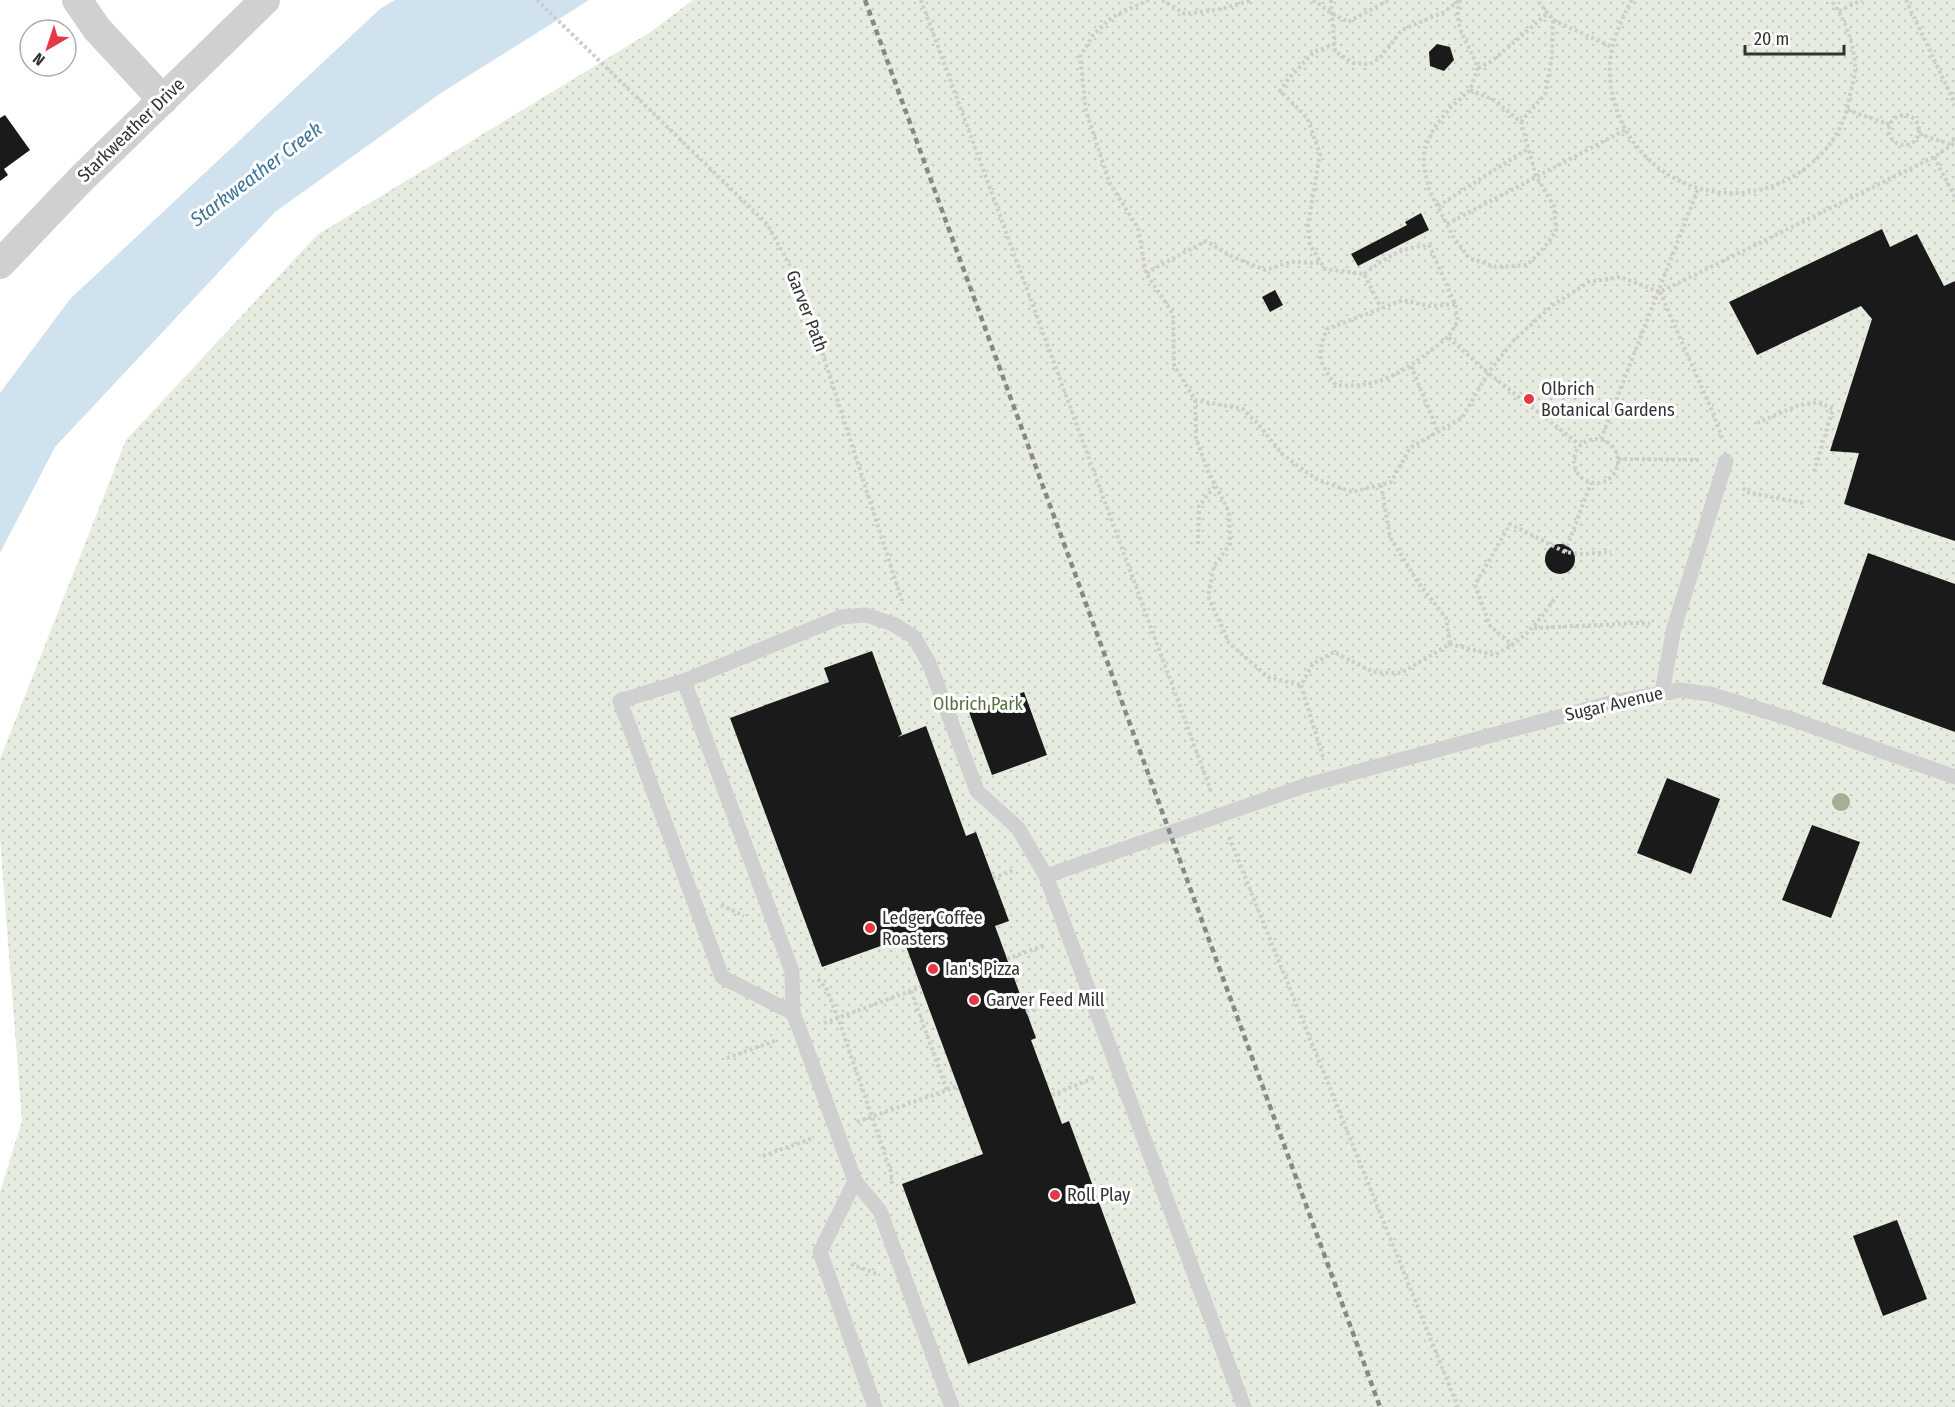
<svg xmlns="http://www.w3.org/2000/svg" width="1955" height="1407" viewBox="0 0 1955 1407" font-family="'Fira Sans Condensed',sans-serif">
	<style>
		.park { fill: url(#park-dots) }
		.water { fill: #cfe2ee }
		.building { fill: #1a1a1a }
		.lines { fill: none; stroke-linecap: round; stroke-linejoin: round }
		.path { stroke: #cdcdcd; stroke-width: 4; stroke-dasharray: 3 3; stroke-linecap: butt }
		.lane { stroke: #d0d0d0; stroke-width: 15 }
		.street { stroke: #d0d0d0; stroke-width: 30 }
		.rail { stroke: #888; stroke-width: 4.5; stroke-dasharray: 6 4.5; stroke-linecap: butt }
		.tree { fill: #a2b095 }
		.poi-dot { fill: #e63946; stroke: #fff; stroke-width: 2 }
		.labels { text-anchor: middle; dominant-baseline: central; stroke-width: 6; stroke-linejoin: round; paint-order: stroke }
		.street-label { font-size: 18px; fill: #333; stroke: #fff }
		.poi-label { font-size: 18px; fill: #333; stroke: #fff; text-anchor: start }
		.park-label { font-size: 18px; fill: #56703f; stroke: #fff }
		.water-label { font-size: 20px; font-style: italic; fill: #3f7597; stroke: #fff }
	</style>
	<defs>
		<pattern id="park-dots" width="8" height="8" patternUnits="userSpaceOnUse" patternTransform="scale(1.5)"><rect width="8" height="8" fill="#e6ecdf"/><path d="M2 2h.1M6 6h.1" fill="none" stroke="#c6cbc0" stroke-width="1.8" stroke-linecap="round"/></pattern>
	</defs>
	<rect width="100%" height="100%" fill="#fff"/>
	<polygon class="park" points="693,0 1955,0 1955,1407 0,1407 0,1192 22,1121 0,839 0,759 126,440 317,235 649,33"/>
	<polygon class="water" points="395,0 589,0 441,93 275,212 55,447 0,553 0,393 70,299 380,9"/>
	<g class="building">
		<polygon points="1437,44 1450,47 1454,60 1444,71 1430,66 1429,52"/>
		<polygon points="5,115 30,150 4,169 8,175 0,181 0,118"/>
		<polygon points="1421,213 1429,230 1358,266 1351,254 1407,225 1405,222"/>
		<polygon points="1882,229 1890,247 1917,234 1944,286 1955,281 1955,541 1844,504 1859,453 1830,451 1872,319 1861,306 1757,355 1729,302"/>
		<polygon points="1275,290 1283,305 1270,312 1262,297"/>
		<circle cx="1560" cy="559" r="15"/>
		<polygon points="1868,553 1955,584 1955,732 1822,684"/>
		<polygon points="872,651 902,734 898,737 926,726 966,836 976,832 1009,921 995,926 1036,1038 1031,1040 1062,1124 1069,1121 1136,1303 968,1364 902,1184 983,1154 921,987 903,938 822,967 730,718 829,682 824,668"/>
		<polygon points="1024,692 1047,755 992,775 969,712"/>
		<polygon points="1667,778 1720,799 1691,874 1637,853"/>
		<polygon points="1812,825 1860,842 1831,918 1782,900"/>
		<polygon points="1897,1220 1927,1299 1883,1316 1853,1236"/>
	</g>
	<g class="lines">
		<g class="path">
			<polyline points="537,0 767,224 801,286 902,601"/>
			<polyline points="921,0 1212,794"/>
			<polyline points="1149,0 1112,17 1093,35 1080,57 1086,111 1109,182 1138,228 1146,273 1173,314 1174,365 1195,400 1243,409 1258,424 1283,455 1316,479 1352,492 1391,482 1410,448 1462,418 1488,373 1514,340 1553,305 1589,282 1620,277 1660,292 1934,157 1952,145 1955,135"/>
			<polyline points="1162,0 1185,14 1221,9 1252,0"/>
			<polyline points="1313,0 1333,14 1348,22 1389,0"/>
			<polyline points="1331,0 1335,51 1353,63 1370,64 1380,58 1402,30 1444,12 1460,0"/>
			<path d="M 1460,0 C 1452,27 1469,43 1478,68 L 1470,90 L 1451,107 L 1434,128 L 1424,150 L 1424,166 L 1429,190 L 1453,236 L 1469,258 L 1496,267 L 1527,265 L 1544,248 L 1556,231 L 1554,206 L 1536,176 L 1521,122 L 1494,100 L 1470,90"/>
			<path d="M 1632,0 C 1619,23 1608,49 1610,77 C 1617,172 1721,225 1800,172 C 1826,154 1844,130 1849,99 C 1851,90 1854,81 1855,72 C 1856,47 1845,19 1831,0"/>
			<polyline points="1906,0 1955,104"/>
			<polyline points="1839,11 1862,0"/>
			<polyline points="1553,20 1612,47"/>
			<polyline points="1335,44 1314,52 1289,78 1280,91 1307,117 1320,154 1308,225 1310,245 1325,269 1364,274 1381,308"/>
			<polyline points="1478,68 1492,61 1548,13"/>
			<polyline points="1847,110 1891,125"/>
			<circle cx="1904" cy="130" r="15"/>
			<polyline points="1521,122 1545,94 1552,56 1553,20 1537,0"/>
			<polyline points="1919,134 1952,145"/>
			<polyline points="1934,157 1955,197"/>
			<polyline points="1438,206 1529,148"/>
			<polyline points="1447,224 1625,130"/>
			<polyline points="1146,273 1206,241 1231,256 1265,270 1291,262 1321,263"/>
			<path d="M 1364,274 C 1387,257 1400,248 1429,245 L 1455,304 L 1458,321 L 1448,337 L 1488,373 L 1580,445"/>
			<polyline points="1660,292 1713,413 1722,438"/>
			<path d="M 1448,337 C 1412,365 1385,390 1336,385 C 1319,363 1316,355 1327,329 L 1403,300 L 1429,306 L 1455,304"/>
			<polyline points="1411,366 1438,432"/>
			<polyline points="1195,400 1196,438 1207,469 1229,512 1230,544 1214,566 1208,596 1229,643 1268,677 1301,685"/>
			<polyline points="1757,423 1799,405 1819,402 1833,409 1814,472"/>
			<circle cx="1596" cy="461" r="22"/>
			<polyline points="1601,439 1698,189"/>
			<polyline points="1618,459 1701,460"/>
			<polyline points="1381,485 1390,537 1419,584 1446,618 1450,644"/>
			<polyline points="1743,488 1746,492 1803,503"/>
			<polyline points="1198,544 1199,506 1215,486"/>
			<polyline points="1565,552 1591,483"/>
			<polyline points="1534,628 1640,623 1650,624"/>
			<polyline points="1514,646 1490,626 1475,585 1510,524 1565,552 1581,554 1611,552"/>
			<path d="M 1323,757 L 1301,685 L 1313,664 L 1334,652 L 1373,672 L 1401,673 L 1450,644 L 1494,655 C 1524,641 1537,624 1555,598"/>
			<polyline points="1229,837 1458,1407"/>
			<polyline points="993,878 1014,870"/>
			<polyline points="721,905 744,916"/>
			<polyline points="1007,959 1045,945"/>
			<polyline points="818,979 826,988 838,1018 891,1172 892,1185"/>
			<polyline points="911,991 947,1090"/>
			<polyline points="1026,1012 1065,998"/>
			<polyline points="824,1023 921,987"/>
			<polyline points="727,1058 777,1040"/>
			<polyline points="1052,1095 1096,1077"/>
			<polyline points="857,1122 958,1086"/>
			<polyline points="763,1156 813,1138"/>
			<polyline points="851,1264 877,1274"/>
		</g>
		<g class="lane">
			<polyline points="684,681 792,971 793,1013 800,1031 855,1181 880,1211 952,1407"/>
			<polyline points="1662,692 1674,628 1726,461"/>
			<polyline points="1046,876 1304,786 1614,702 1680,690 1710,694 1794,720 1955,777"/>
			<polyline points="793,1013 722,977 620,701 684,681 841,617 866,615 893,624 914,637 929,663 977,791 1018,828 1046,876 1244,1407"/>
			<polyline points="855,1181 820,1252 875,1407"/>
		</g>
		<g class="street">
			<polyline points="77,0 97,29 163,100"/>
			<polyline points="0,264 80,180 265,0"/>
		</g>
		<polyline class="rail" points="865,0 1380,1407"/>
	</g>
	<circle class="tree" cx="1841" cy="802" r="9"/>
	<g class="poi-dot">
		<circle cx="1529" cy="399" r="6"/>
		<circle cx="870" cy="928" r="6"/>
		<circle cx="933" cy="969" r="6"/>
		<circle cx="974" cy="1000" r="6"/>
		<circle cx="1055" cy="1195" r="6"/>
	</g>
	<g class="labels">
		<g class="street-label">
			<text transform="translate(131 130) rotate(-44)">Starkweather Drive</text>
			<text transform="translate(807 311) rotate(69)">Garver Path</text>
			<text transform="translate(1614 704) rotate(-13)">Sugar Avenue</text>
		</g>
		<g class="poi-label">
			<text x="1541" y="389">Olbrich<tspan x="1541" dy="21">Botanical Gardens</tspan></text>
			<text x="882" y="918">Ledger Coffee<tspan x="882" dy="21">Roasters</tspan></text>
			<text x="945" y="969">Ian's Pizza</text>
			<text x="986" y="1000">Garver Feed Mill</text>
			<text x="1067" y="1195">Roll Play</text>
		</g>
		<g class="park-label">
			<text x="978" y="704">Olbrich Park</text>
		</g>
		<g class="water-label">
			<text transform="translate(256 174) rotate(-37)">Starkweather Creek</text>
		</g>
	</g>
	<g transform="translate(48 48) rotate(219)"><circle r="28" fill="#ffffff" stroke="#adadad" stroke-width="1.5"/>
	<path d="M0-4.5L10 22L0 15L-10 22Z" fill="#e63946"/>
	<text y="-9" font-size="16" font-weight="bold" text-anchor="middle" fill="#333333">N</text>
	</g>
	<path d="M1745 45v9h99v-9" fill="none" stroke="#333333" stroke-width="3"/>
	<text x="1754" y="45" font-size="18" fill="#333333" stroke="#ffffff" stroke-width="4.5" paint-order="stroke">20 m</text>
</svg>
